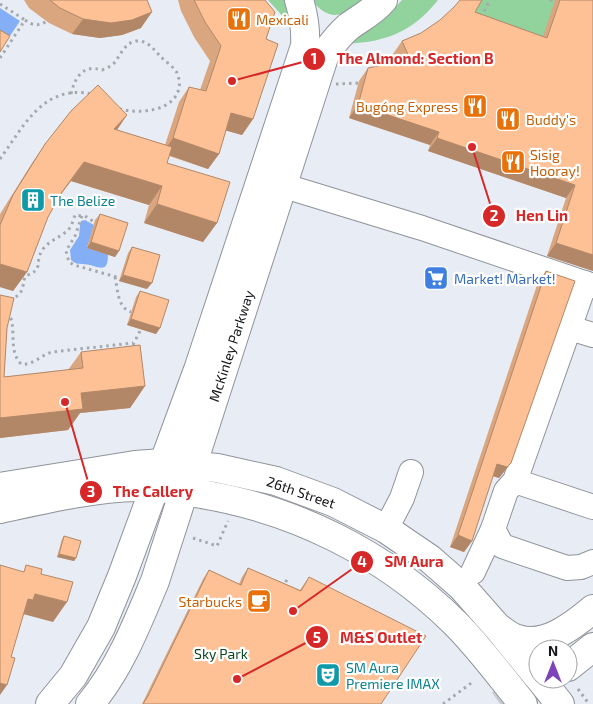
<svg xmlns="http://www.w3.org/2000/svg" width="593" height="704" viewBox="0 0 593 704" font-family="'Exo 2',sans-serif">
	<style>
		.green { fill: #91d29d }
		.water { fill: #84aff6 }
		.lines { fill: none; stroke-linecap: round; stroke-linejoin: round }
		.major-tunnel { stroke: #c8ccd4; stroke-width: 28; stroke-dasharray: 28 14; stroke-linecap: butt }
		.minor-casing { stroke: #8f939a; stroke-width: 26 }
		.major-casing { stroke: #8f939a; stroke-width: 30 }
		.path { stroke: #a5a9af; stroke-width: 3; stroke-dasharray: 2.5 4; stroke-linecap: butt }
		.minor { stroke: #fff; stroke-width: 24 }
		.major { stroke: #fff; stroke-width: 28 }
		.wall { fill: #daa680 }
		.shaded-wall { fill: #b28768 }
		.building { fill: #fec195; stroke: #b28768 }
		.labels { text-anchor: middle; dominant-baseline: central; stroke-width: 4.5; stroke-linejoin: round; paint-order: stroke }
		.food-label { font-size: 14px; fill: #c56008; stroke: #fff; text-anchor: start }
		.culture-label { font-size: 14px; fill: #0d838f; stroke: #fff; text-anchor: start }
		.shop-label { font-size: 14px; fill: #366cbe; stroke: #fff; text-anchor: start }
		.street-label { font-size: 14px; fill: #111316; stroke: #fff }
		.park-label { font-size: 14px; fill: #0e4620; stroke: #fff }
		.leader { fill: none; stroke: #d62828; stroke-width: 2 }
		.callout-dot { fill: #d62828; stroke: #fff; stroke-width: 2 }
		.mark-label { font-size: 15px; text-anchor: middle; font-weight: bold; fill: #fff }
		.callout-label { font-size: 15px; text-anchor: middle; font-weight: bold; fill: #d62828; stroke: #fff; stroke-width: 4.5; stroke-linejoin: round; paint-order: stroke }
	</style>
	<rect width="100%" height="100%" fill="#e8edf5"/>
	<g class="green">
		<polygon points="268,0 287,0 296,26 286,20"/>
		<path d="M 312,0 L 367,0 C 345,14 331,25 312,0 Z"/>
		<path d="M 402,0 L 438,0 C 410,35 382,43 339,44 C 364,34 384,21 402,0 Z"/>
		<polygon points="480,0 593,0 593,70 466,25"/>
	</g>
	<g class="water">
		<polygon points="0,8 20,21 4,45 0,42"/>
		<path d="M 85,220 L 94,225 L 87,248 L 108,254 C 108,271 103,269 90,265 C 82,263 77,266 71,260 L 70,250 L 79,236 L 80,225 L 81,221 Z"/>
	</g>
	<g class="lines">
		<polyline class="major-tunnel" points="500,704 535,679"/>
		<defs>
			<g id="minor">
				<polyline points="265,180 422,228 593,286"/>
				<polyline points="570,328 593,335"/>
				<polyline points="515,481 593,507"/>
				<polyline points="386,529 402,498 411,472"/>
				<polyline points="493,529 502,546 567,568 581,567 593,562"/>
				<polyline points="473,572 493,529 506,491 515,481 585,283"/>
			</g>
			<g id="major">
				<polyline points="0,487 135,465 163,463 217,468 276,481 333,502 386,529 430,559 462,587 499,629 538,677"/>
				<path d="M 0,509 C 46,499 91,488 138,487 C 157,486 176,490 195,493 C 293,508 384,553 455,623 C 480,648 501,677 523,704"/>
				<path d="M 500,629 C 506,633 512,638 518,639 C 545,648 574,625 593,609"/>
				<polyline points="568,667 593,647"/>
				<polyline points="540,679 560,704"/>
				<path d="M 50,704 L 73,676 L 101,627 L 122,576 L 199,367 L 305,46 C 306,30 304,16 299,0"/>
				<path d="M 90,704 C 120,668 137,624 155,581 L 325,54 C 332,44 339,35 348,27 C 360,18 373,12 383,0"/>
			</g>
		</defs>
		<use href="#minor" class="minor-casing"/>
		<use href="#major" class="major-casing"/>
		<g class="path">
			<polyline points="550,0 559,2"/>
			<polyline points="0,4 25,20"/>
			<polyline points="481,17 490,0"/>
			<path d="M 0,58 L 25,20 C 33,26 39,26 47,21"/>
			<polyline points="336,84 360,83"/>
			<path d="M 71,94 C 75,77 83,64 102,70 C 107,68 112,66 115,62 C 121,54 125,43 136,41 C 148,40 154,50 161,57 C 166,62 174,67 177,73 C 179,78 180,83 179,88 C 174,112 138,114 120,109"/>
			<path d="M 0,159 C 24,126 43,84 92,94"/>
			<polyline points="82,216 75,236 66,251 69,262 74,265 120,278"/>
			<path d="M 115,277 C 118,290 117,307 131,312"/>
			<path d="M 10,300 C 24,294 22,288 25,276 C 46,269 33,263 43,249 C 50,240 61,237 68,230 C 72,226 73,220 75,215 L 87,217 L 94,222"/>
			<path d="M 8,312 C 18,328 7,349 21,364 C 32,366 41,355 52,352 L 133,343"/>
			<polyline points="133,345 141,329"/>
			<polyline points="193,538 217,546 228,521"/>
			<polyline points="283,588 288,577"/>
			<polyline points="418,634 421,629"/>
			<polyline points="578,689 589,704"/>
			<polyline points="443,704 474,681"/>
		</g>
		<use href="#minor" class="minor"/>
		<use href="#major" class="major"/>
	</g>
	<g class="wall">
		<polygon points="24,0 147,0 141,28 122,35 100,38 72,34 49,23 29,8"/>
		<polygon points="178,0 265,0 266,39 253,119 242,135 226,130 219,154 208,169 169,156 167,163 217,223 203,242 144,223 149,205 71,181 60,195 48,217 27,272 13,291 0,287 0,214 32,163 45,144 127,115 117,130 165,145 179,102 189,87 200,90 210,61 194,37 181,11"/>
		<polygon points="555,0 593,0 593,271 547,256 566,198 428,151 430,145 349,118 359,81 368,68 396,61 393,54 402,41 475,12 543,37"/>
		<polygon points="100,214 119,251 115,257 87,248 95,220"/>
		<polygon points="132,247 147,289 119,281 128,253"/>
		<polygon points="546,271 511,463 499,478 493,476 472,541 464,552 450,547 538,282"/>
		<polygon points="140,291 160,328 156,334 127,325 136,297"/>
		<polygon points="0,295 7,328 4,377 68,370 81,352 145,386 130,408 80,413 68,430 0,438"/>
		<polygon points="64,536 76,558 74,561 57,557 62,539"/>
		<polygon points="248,568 300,590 309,577 381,704 142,704 203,579 209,570 239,584 242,577"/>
	</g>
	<g class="shaded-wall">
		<polygon points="152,12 141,28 122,35 100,38 72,34 83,19"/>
		<polygon points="358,105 439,132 430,145 349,118"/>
		<polygon points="231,113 253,119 242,135 220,129"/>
		<polygon points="127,115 114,134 114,129"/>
		<polygon points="173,138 219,154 208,169 163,153"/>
		<polygon points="437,138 575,185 566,198 428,151"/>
		<polygon points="84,162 162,186 149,205 71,181 49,211"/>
		<polygon points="157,204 217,223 203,242 144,223"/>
		<polygon points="91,242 119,251 115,257 87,248"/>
		<polygon points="556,243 593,255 593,271 547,256"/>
		<polygon points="0,264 27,272 13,291 0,287"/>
		<polygon points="123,275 152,283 147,289 119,281"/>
		<polygon points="131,319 160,328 156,334 127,325"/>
		<polygon points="145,386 130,408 80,413 68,430 0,438 0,418 81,393"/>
		<polygon points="511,463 499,478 489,475 497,464"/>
		<polygon points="458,535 472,541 464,552 450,547"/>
		<polygon points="59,554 76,558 74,561 57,557"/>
		<polygon points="35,594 67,602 53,622 23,614 28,599"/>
		<polygon points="0,683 7,685 0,695"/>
	</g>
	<g class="building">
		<polygon points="50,0 147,0 152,12 132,20 111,23 83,19 60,8"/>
		<polygon points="194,0 265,0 275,12 266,39 278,44 253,119 231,113 219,154 173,138 189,87 206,91 221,46 205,22"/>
		<polygon points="460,0 482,0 475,12 547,38 560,0 593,0 593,255 556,243 575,185 437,138 439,132 358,105 368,68 410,59 402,41 421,33 440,20 454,7"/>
		<polygon points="0,30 10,36 0,52"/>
		<polygon points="98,85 127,115 114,129 172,147 167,163 230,182 217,223 157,204 162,186 84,162 62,192 48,217 27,272 0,264 0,225 13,195 45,144 71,111"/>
		<polygon points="100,214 128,223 119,251 91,242"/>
		<polygon points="132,247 160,255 152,283 123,275"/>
		<polygon points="546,271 575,281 511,463 507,467 497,464 472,541 458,535"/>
		<polygon points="140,291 169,300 160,328 131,319"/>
		<polygon points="0,295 14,298 7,328 4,377 83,368 81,352 140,345 145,386 81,393 83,409 0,418"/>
		<polygon points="64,536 81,541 76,558 59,554"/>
		<polygon points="0,565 24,572 26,565 42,569 41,574 73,582 67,602 35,594 33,600 28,599 11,657 15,658 7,685 0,683"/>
		<polygon points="248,568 301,591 309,577 426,636 381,704 143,704 148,696 209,570 241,585"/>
	</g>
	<defs>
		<symbol id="restaurant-square" viewBox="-11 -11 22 22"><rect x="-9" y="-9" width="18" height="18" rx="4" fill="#e8710a" stroke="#fff"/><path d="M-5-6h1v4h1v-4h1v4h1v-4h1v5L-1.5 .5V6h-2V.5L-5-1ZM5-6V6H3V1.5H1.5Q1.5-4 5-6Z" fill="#fff"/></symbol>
		<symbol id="building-square" viewBox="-11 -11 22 22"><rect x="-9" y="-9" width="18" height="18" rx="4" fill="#0f9aa8" stroke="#fff"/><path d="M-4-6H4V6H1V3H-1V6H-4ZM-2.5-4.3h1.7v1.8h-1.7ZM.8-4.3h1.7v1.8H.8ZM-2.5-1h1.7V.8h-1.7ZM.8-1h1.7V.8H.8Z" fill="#fff"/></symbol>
		<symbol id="supermarket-square" viewBox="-11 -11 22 22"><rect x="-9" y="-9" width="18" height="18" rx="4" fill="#3f7fe0" stroke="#fff"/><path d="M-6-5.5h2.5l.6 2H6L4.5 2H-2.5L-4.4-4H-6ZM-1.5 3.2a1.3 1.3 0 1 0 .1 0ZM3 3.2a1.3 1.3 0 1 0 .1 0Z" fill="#fff"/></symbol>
		<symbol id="cafe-square" viewBox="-11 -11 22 22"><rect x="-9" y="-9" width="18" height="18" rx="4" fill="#e8710a" stroke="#fff"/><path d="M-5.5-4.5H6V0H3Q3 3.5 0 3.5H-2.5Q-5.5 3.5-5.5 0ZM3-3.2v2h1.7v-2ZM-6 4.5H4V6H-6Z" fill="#fff"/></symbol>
		<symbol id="theatre-square" viewBox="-11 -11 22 22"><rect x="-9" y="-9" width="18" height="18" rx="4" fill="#0f9aa8" stroke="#fff"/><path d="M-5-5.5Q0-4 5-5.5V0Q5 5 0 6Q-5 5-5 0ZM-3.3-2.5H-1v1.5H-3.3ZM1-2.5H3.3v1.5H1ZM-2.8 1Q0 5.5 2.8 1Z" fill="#fff"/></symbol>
	</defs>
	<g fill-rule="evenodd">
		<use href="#restaurant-square" x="225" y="5" width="28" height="28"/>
		<use href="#restaurant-square" x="461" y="92" width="28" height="28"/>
		<use href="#restaurant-square" x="494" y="105" width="28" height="28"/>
		<use href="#restaurant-square" x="499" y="148" width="28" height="28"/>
		<use href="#building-square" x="19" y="186" width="28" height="28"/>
		<use href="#supermarket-square" x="422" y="264" width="28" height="28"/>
		<use href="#cafe-square" x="245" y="587" width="28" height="28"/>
		<use href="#theatre-square" x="314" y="661" width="28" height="28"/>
	</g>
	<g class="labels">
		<g class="food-label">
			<text x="256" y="19">Mexicali</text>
			<text x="458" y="106" text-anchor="end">Bugóng Express</text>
			<text x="526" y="119">Buddy's</text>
			<text x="530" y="154">Sisig<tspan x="530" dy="16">Hooray!</tspan></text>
			<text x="242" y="601" text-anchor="end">Starbucks</text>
		</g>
		<g class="culture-label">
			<text x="50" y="200">The Belize</text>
			<text x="346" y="667">SM Aura<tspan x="346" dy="16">Premiere IMAX</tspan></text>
		</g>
		<g class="shop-label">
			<text x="454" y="278">Market! Market!</text>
		</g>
		<g class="street-label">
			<text transform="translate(231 346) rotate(-72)">McKinley Parkway</text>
			<text transform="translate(301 492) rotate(19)">26th Street</text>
		</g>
		<g class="park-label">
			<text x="221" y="653">Sky Park</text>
		</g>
	</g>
	<path class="leader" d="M232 81L314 59M472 147L494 216M65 402L91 492M293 611L362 562M237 679L317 637"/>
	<g class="callout-dot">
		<circle cx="232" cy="81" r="5"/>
		<circle cx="472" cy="147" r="5"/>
		<circle cx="65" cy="402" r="5"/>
		<circle cx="293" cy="611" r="5"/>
		<circle cx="237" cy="679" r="5"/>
		<circle cx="314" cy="59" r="12"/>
		<circle cx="494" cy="216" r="12"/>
		<circle cx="91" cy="492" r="12"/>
		<circle cx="362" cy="562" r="12"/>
		<circle cx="317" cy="637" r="12"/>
	</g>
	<g class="mark-label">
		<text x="314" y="64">1</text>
		<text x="494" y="221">2</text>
		<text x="91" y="497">3</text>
		<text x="362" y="567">4</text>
		<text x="317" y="643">5</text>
	</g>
	<g class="callout-label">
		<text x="415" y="64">The Almond: Section B</text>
		<text x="542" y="221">Hen Lin</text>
		<text x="153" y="497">The Callery</text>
		<text x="414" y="567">SM Aura</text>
		<text x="381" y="643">M&amp;S Outlet</text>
	</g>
	<g transform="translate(553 664)"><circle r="24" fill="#ffffff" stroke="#a0a1a2"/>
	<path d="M0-4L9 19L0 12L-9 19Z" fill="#7d43b9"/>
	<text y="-8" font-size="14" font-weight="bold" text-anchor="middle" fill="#111316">N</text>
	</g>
</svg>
